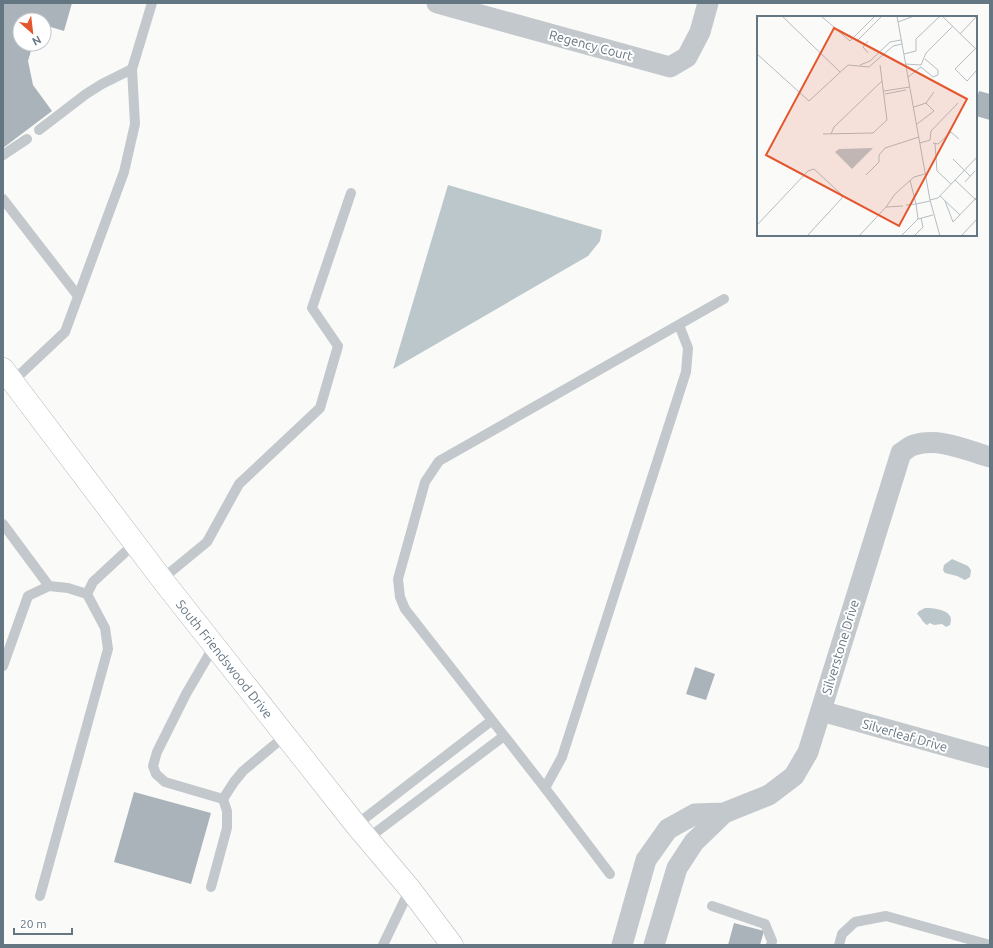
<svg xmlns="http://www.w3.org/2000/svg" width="993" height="948" viewBox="0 0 993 948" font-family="Ubuntu,sans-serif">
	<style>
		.water { fill: #bbc7cb }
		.building { fill: #aab3b9 }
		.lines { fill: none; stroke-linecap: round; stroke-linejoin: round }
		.primary-casing { stroke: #b5babe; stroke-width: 23 }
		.lane { stroke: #c3c8cc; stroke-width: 10 }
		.street { stroke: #c3c8cc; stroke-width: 21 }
		.primary { stroke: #fff; stroke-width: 22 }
		.labels { text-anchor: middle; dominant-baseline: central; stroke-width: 4; stroke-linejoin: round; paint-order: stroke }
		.street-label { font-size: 13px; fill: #657683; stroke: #fff }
		.inset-road { fill: none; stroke: #b5bdc2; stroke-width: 1 }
		.view { fill: #e4572e; fill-opacity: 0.15; stroke: #e4572e; stroke-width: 2 }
		.inset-edge { fill: none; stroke: #657683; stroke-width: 2 }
	</style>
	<rect width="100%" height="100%" fill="#fafaf8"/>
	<g class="water">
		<polygon points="448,185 602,230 600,241 588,256 393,369"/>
		<polygon points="952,559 968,566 971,570 970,577 965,580 957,576 945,573 943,570 944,565"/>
		<path d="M 925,608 C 935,608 956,610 950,625 L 946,627 L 942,624 L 934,625 L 930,623 L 927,625 C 923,623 921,617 917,614 L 919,611 Z"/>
	</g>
	<g class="building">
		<polygon points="3,3 72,3 64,31 44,25 44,20 20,20 20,44 33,44 28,61 33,85 52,111 3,148"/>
		<polygon points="979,91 990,94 990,120 976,116 976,101"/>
		<polygon points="695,667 715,674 706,700 686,694"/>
		<polygon points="134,792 211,813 191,884 114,862"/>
		<polygon points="734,923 764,931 760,945 728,945"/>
	</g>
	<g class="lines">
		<defs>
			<g id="primary">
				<path id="s1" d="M 3,369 L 164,582 L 356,825 L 410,889 L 452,945"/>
			</g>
		</defs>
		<use href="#primary" class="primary-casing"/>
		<g class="lane">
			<polyline points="39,130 86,94 102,84 132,69"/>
			<polyline points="3,155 27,139"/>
			<polyline points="3,199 78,296"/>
			<polyline points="13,381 65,332 124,172 135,124 132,69 152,3"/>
			<polyline points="3,524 49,586"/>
			<polyline points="162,579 207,542 239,484 320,408 338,346 312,308 351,193"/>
			<polyline points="214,646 186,694 157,752 153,766 156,774 165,782 223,799 234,782 243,771 285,736"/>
			<polyline points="3,666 28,596 49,586 68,588 87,594"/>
			<polyline points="545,788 562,757 686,372 688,348 679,325"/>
			<polyline points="356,825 491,721"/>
			<polyline points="367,839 504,736"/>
			<polyline points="610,874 545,788 405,609 400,597 398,579 425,482 439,461 724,299"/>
			<polyline points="211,887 227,828 227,811 223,799"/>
			<polyline points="40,896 108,649 105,628 87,594 93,582 135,543"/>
			<polyline points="712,906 765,924 772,941 771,945"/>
			<polyline points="383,945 410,889"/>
			<polyline points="839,945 842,934 855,922 886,916 990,945"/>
		</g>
		<g class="street">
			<polyline points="437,3 670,67 687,57 700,32 708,3"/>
			<polyline points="821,711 990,758"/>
			<path d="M 622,945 L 646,860 L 668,829 L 695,814 L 724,813 L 769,795 L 794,776 L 808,752 L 901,453 C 905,451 909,446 914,445 C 938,437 966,450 990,457"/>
			<polyline points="654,945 677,868 694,842 724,813"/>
		</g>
		<use href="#primary" class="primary"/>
	</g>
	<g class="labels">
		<g class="street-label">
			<text transform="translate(591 45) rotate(15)">Regency Court</text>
			<text transform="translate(840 647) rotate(-73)">Silverstone Drive</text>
			<text stroke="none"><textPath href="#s1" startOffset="365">South Friendswood Drive</textPath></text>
			<text transform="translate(905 735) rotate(16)">Silverleaf Drive</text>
		</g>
	</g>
	<g transform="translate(757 16)">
		<rect width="220" height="220" fill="#fafaf8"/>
		<path d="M 116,132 L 95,153 L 78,136 L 82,133 Z" fill="#bbc7cb"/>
		<path class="inset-road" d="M 25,0 L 83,56M 64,0 L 93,25 L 118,0M 140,0 L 173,184 L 183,220M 185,0 L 220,34M 141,6 L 157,0M 203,18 L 220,0M 101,24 L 125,0M 111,25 L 106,31 L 111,37M 218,33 L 198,53 L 210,65 L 220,54M 0,38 L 52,85 L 91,49 L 112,51 L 136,30 L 145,28M 147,38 L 159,35 L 159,23 L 183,0M 148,48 L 164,49 L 169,37 L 196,10M 103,49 L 113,45 L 133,26 L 144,24M 151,61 L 164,51 L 176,61 L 181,59 L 181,54 L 168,43M 127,75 L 153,71M 128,78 L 149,74M 169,87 L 177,76M 157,91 L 169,87 L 177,95 L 160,108M 66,118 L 116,117 L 130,104 L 123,49M 74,118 L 77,111 L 125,65M 163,127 L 173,124 L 174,115 L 201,87M 176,127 L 181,128 L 194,116 L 202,123M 178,128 L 180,155 L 194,168M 196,143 L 213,160M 109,159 L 122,146 L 122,139 L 128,132 L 162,121M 198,164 L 220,185M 208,166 L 218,155M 183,180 L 203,199M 173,184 L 181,182 L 220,141M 188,185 L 196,206 L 220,181M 149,189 L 159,188 L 153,164M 129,191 L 146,190M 161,203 L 159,188 L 173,185M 0,209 L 51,155 L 57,153 L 85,179 L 85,182 L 50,220M 102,220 L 129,191 L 138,178 L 157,161 L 168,158M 144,220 L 161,203 L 176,199M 157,220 L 166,211 L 164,202M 204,220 L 220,203"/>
		<path class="view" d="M 77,12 L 210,83 L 142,210 L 9,139 Z"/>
		<rect width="220" height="220" class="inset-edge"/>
	</g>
	<rect width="993" height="948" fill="none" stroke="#657683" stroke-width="8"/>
	<g transform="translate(32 32) rotate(152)"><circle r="19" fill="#ffffff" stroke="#c1c8cd"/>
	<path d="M0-3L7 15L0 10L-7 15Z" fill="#e4572e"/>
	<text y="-6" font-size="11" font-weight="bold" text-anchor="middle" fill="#657683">N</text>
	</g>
	<path d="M14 928v6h58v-6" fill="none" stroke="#657683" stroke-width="2"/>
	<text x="20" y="928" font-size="12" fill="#657683" stroke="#ffffff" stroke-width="3" paint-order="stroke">20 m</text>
</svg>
